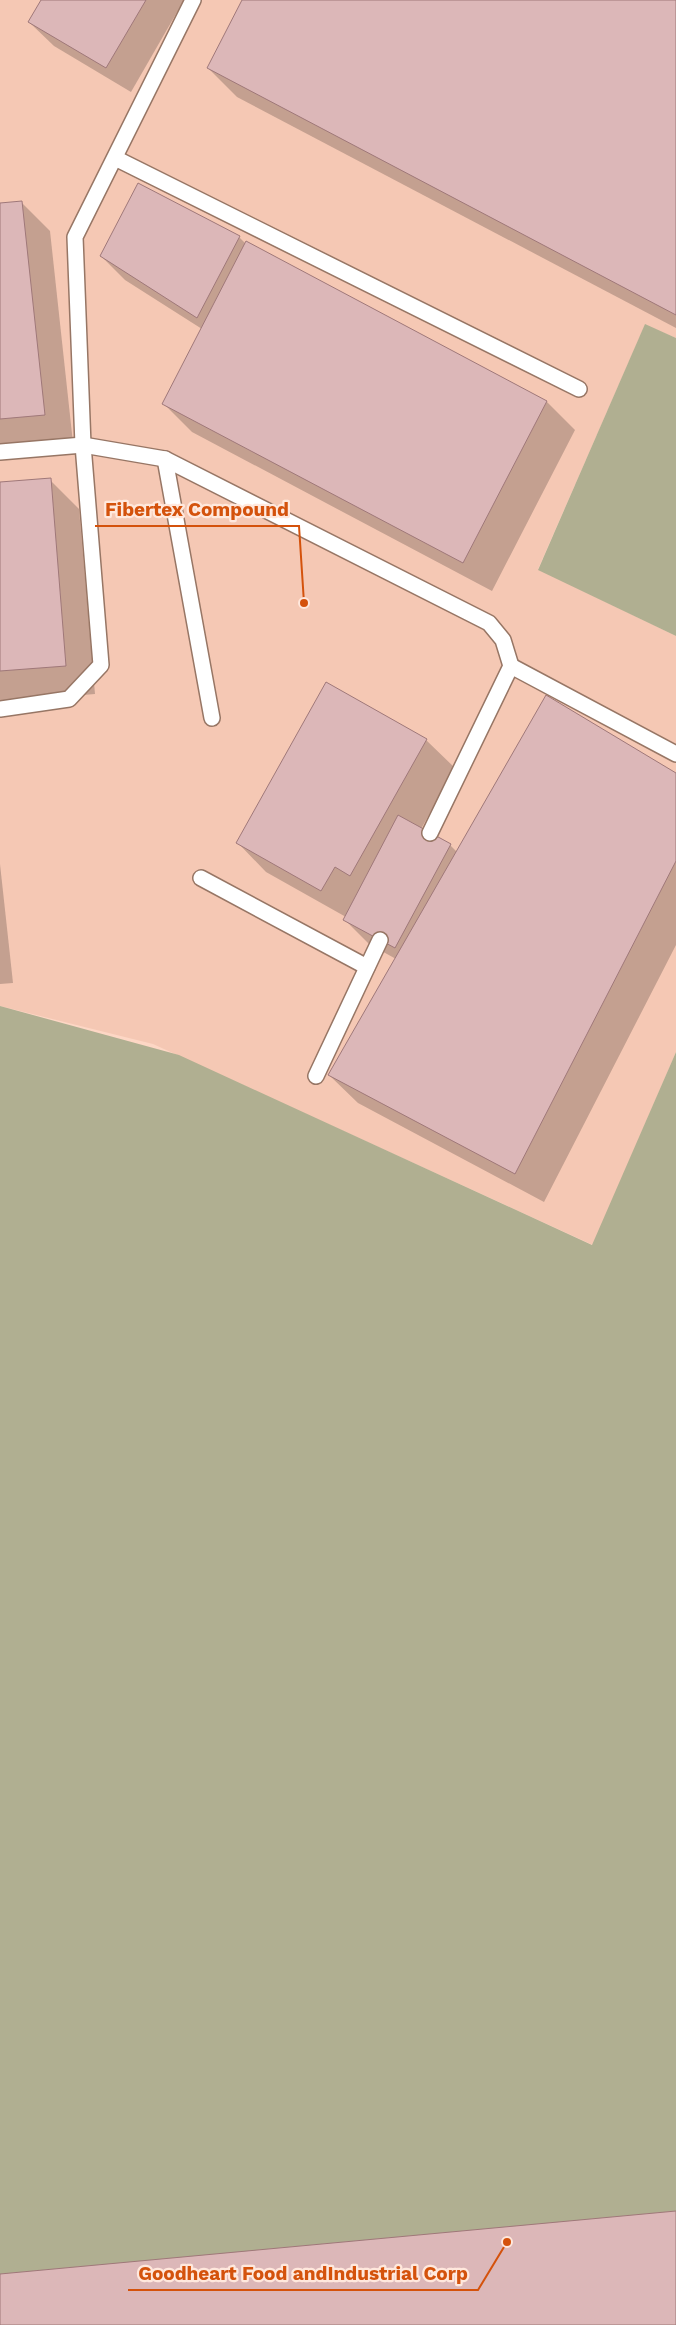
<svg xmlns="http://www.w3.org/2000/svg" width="676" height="2325" viewBox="0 0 676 2325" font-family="'Work Sans',sans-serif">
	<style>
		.built { fill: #f5c8b4 }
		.forest { fill: #b0af91 }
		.shadow { fill: #0003 }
		.building { fill: #dcb7b8; stroke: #9f7879 }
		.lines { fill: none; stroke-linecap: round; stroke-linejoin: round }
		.lane-casing { stroke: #977665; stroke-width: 18 }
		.lane { stroke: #fff; stroke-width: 15 }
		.leader { fill: none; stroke: #d4520c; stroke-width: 2 }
		.callout-dot { fill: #d4520c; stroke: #ffe8dd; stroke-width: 2 }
		.callout-label { font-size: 19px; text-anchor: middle; font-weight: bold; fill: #d4520c; stroke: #ffe8dd; stroke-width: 4.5; stroke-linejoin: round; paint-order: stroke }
	</style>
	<rect width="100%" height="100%" fill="#fdd7c5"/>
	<polygon class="built" points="0,0 676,0 676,338 645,325 538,569 676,636 676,1052 593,1245 153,1044 0,1006"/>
	<g class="forest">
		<polygon points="645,324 676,338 676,636 538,570"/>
		<polygon points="0,1006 179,1055 592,1245 676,1052 676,2325 0,2325"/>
	</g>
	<g class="shadow">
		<polygon points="42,0 184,0 131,92 54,46 29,22"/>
		<polygon points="243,0 676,0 676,328 237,97 208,68"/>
		<polygon points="21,202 50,231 73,443 0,451 0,204"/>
		<polygon points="239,237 246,244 547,402 575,430 492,591 192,432 163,403 202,329 125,280 101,256"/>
		<polygon points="50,480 79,509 95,694 0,702 0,484"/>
		<polygon points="426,740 455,768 421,829 450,845 457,852 676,774 676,945 544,1202 358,1103 329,1075 396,959 369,944 345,920 346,917 266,872 238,843"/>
		<polygon points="0,864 13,983 0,984"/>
	</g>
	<g class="building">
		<polygon points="41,0 146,0 106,68 28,22"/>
		<polygon points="242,0 676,0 676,315 207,68"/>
		<polygon points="138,183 240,236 197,318 100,256"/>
		<polygon points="22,201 45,415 0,419 0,203"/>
		<polygon points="246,241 547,401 463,563 162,404"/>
		<polygon points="51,478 66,666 0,671 0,482"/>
		<polygon points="326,682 427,739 350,876 335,867 321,891 236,843"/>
		<polygon points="546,695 676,773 676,861 515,1174 328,1075"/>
		<polygon points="398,815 451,844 395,948 343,920"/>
		<polygon points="676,2211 676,2325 0,2325 0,2274"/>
	</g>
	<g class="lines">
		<defs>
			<g id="lane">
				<polyline points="115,158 579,389"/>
				<polyline points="0,452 83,445 165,459 489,623 503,640 511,666 430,833"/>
				<polyline points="165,459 212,718"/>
				<polyline points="511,666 676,754"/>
				<polyline points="0,709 69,699 101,665 83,445 75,237 193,0"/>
				<polyline points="201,878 367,967"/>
				<polyline points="316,1076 380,940"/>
			</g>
		</defs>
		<use href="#lane" class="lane-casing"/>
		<use href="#lane" class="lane"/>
	</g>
	<path class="leader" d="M304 603L299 526H95M507 2242L478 2290H128"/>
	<g class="callout-dot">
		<circle cx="304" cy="603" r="5"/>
		<circle cx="507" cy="2242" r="5"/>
	</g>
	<g class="callout-label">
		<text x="197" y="516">Fibertex Compound</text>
		<text x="303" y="2280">Goodheart Food andIndustrial Corp</text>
	</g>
</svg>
